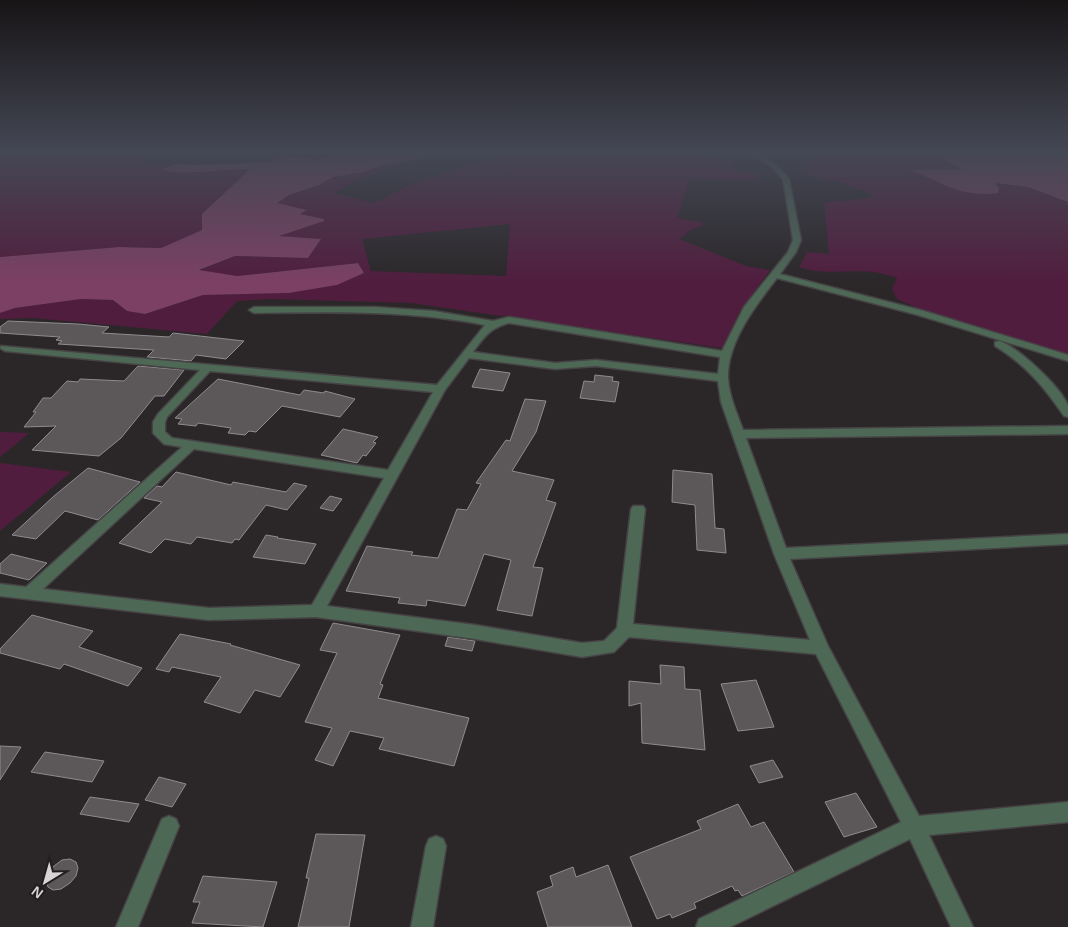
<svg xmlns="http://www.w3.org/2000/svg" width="1068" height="927" viewBox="0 0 1068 927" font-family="Arial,sans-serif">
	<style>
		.green { fill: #511d3e; fill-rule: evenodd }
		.forest { fill: #7c4064 }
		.building { fill: #5c5759; stroke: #908b8e }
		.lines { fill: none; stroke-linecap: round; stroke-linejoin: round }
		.minor-casing { stroke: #464345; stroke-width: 3 }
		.minor { fill: #4e6856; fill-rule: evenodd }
	</style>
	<rect width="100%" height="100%" fill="#2b2729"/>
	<g class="green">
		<polygon points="0,153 151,153 143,162 195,165 270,161 280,153 341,153 320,160 305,157 273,162 194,165 175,164 163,168 178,172 251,168 212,204 202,230 161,248 119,247 0,257"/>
		<path d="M 443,153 L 446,153 C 433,158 420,159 407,162 C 383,169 356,180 334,193 L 374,203 L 415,182 L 444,174 L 489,156 L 477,153 L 691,153 L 727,157 L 732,161 L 732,166 L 737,171 L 758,174 L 755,181 L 690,179 L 677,218 L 701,222 L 704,225 L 692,229 L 679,239 L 746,266 L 770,270 L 739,313 L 722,348 L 411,303 L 271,299 L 237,301 L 207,334 L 33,318 L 0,319 L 0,313 L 15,308 L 81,299 L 113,300 L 127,311 L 145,314 L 203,295 L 289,293 L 337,285 L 364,273 L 358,263 L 236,276 L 198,271 L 235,256 L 308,258 L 320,239 L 277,236 L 324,221 L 299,214 L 306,210 L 276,203 L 289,195 L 319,185 L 333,177 L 363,172 L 385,164 L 411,161 ZM 510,224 L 506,276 L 371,271 L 362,239 Z"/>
		<path d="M 805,153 L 933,153 L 963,170 L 911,171 L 926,176 L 937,183 L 999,188 L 994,183 L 1028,187 L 1068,202 L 1068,356 L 924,311 L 897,299 L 892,289 L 897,278 C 890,276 882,273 874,272 C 849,269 823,276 799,267 L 806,255 L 806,252 L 829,254 L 824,203 C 840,199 859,202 874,195 L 842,182 L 808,176 Z"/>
		<polygon points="0,432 29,433 0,457"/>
		<polygon points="0,463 71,472 0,531"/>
	</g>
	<g class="forest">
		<path d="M 341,153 L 443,153 L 411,161 L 385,164 L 363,172 L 333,177 L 319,185 L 289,195 L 277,203 L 307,210 L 300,214 L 324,219 L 324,221 L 279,236 L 321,239 L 308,258 L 235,256 L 199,270 L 237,276 L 358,263 L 364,273 L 337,285 L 289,293 L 203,295 L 145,314 L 127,311 L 113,300 L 81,299 L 15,308 L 0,313 L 0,257 L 119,247 L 161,248 L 202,230 L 202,214 L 250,169 C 231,168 176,177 162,169 L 175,164 L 194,165 L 273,162 L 283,155 L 320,160 Z"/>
		<path d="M 933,153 L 1068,153 L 1068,202 L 1028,187 L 995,183 L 999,188 L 998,193 C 958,198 944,182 909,170 L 962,169 Z"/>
	</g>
	<g class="building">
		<polygon points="8,321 78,324 109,327 102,333 169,337 173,333 244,341 226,359 196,355 191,361 147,357 154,350 58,344 62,341 56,340 60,337 0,333 0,327"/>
		<polygon points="138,366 184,370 164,396 155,396 121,438 99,456 32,450 56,426 24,427 36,412 33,412 43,398 51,398 67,381 78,382 80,379 124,381"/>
		<polygon points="480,369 510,373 503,391 472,387"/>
		<polygon points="595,375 613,377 612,381 619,382 615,402 580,398 584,381 594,382"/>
		<polygon points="218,379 300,395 304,390 324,393 325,391 355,399 340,417 282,406 256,432 249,431 245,435 228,433 231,428 198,423 196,426 178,424 182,419 175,418"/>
		<polygon points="525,399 546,401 536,432 512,471 554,480 546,500 556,503 533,567 543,568 532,616 497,610 511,560 484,554 465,606 427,600 426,606 398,603 400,598 346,591 367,546 413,552 411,555 438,558 457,509 467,510 481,484 476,483 506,440 510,441"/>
		<polygon points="343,429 378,437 373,442 376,443 366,456 363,455 357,463 321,455"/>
		<polygon points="88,468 140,482 98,520 65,511 36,539 12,535 54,496"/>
		<polygon points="673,470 712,474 715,528 724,529 726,553 697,550 695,505 672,502"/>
		<polygon points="176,472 231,485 233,482 286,492 294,483 307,486 287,510 266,505 239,540 235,539 232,543 197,537 191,544 165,539 151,553 119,543 162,502 144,498 157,486 162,487"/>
		<polygon points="330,496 342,499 333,511 320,508"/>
		<polygon points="266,535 278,537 277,538 316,544 305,564 253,557"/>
		<polygon points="11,554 47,563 29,580 0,573 0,564"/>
		<polygon points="32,615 93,631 79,647 142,668 128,686 64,664 60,669 0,653 0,649"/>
		<polygon points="333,623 400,635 380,684 383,685 378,698 469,718 454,766 379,749 384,738 350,731 333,766 315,760 332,728 305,722 337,653 320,650"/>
		<polygon points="180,634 231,644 230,645 300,665 280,697 255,690 240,713 204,702 221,677 172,667 169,672 156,669"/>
		<polygon points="448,637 475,641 472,651 445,646"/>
		<polygon points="660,665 684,667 685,689 700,690 705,750 642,743 641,703 629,706 629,681 661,684"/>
		<polygon points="756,680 774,727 738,731 721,684"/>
		<polygon points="0,746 21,747 0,780"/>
		<polygon points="45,752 104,761 92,782 31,772"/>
		<polygon points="773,760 783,777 759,783 750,766"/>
		<polygon points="159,777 186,784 172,807 145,800"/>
		<polygon points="856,793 877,827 844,837 825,802"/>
		<polygon points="90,797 139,804 129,822 80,814"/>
		<polygon points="738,804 751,827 764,822 794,872 742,896 738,890 735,891 732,886 694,903 696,908 672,918 670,914 657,919 630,857 701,829 697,821"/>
		<polygon points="316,834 365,835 349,927 298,927 309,878 306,878"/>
		<polygon points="70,859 76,862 78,868 76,876 70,883 61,889 53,890 48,887 46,881 48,873 54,866 62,860"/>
		<polygon points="608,865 632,927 548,927 537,892 553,886 550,876 573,867 576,877"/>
		<polygon points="203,876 277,882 263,927 192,923 200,902 193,902"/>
	</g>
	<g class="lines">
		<defs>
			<g id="minor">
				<path d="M 749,153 L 757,153 L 775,164 L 789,179 L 801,240 L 796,252 L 780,274 L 924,311 L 1068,355 L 1068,361 L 918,315 L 777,278 C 756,305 727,342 728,378 C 729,396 737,413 743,430 L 1068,426 L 1068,434 L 746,438 L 786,548 L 1068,534 L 1068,544 L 790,559 L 828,646 L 919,816 L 1068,802 L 1068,822 L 929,835 L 973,927 L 951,927 L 910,839 L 730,927 L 696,927 L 699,919 L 901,822 L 816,654 L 629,637 L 614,652 L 582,657 L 475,639 L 316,617 L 209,620 L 0,596 L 0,584 L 26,587 L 182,447 L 164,444 L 153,433 L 153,422 L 158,414 L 200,370 L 5,351 L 0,348 L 1,346 L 437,385 L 485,325 C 409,310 331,312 254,313 L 249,310 L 254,307 L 374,307 L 434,311 L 493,321 L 509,317 L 722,351 L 744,307 L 788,252 L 793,240 L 783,179 L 771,166 ZM 509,323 L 720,357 L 718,374 L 596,360 L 555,363 L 473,352 C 485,336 490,328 509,323 ZM 469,358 L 555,369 L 596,366 L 718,381 L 721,402 L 774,554 L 810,640 L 633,624 L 645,509 L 643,506 L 633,506 L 631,509 L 617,628 L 604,641 L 582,643 L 475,625 L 327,606 L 445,390 ZM 210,371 L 433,392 L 388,470 L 172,438 L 165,432 L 165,422 L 167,417 ZM 194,449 L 384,478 L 312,605 L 209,608 L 43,589 Z"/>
				<polygon points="783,153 789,153 790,154 787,156"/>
				<path d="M 999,341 C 1017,346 1062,388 1068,406 C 1068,409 1068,414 1068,417 L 1064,416 C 1045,388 1025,364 995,346 L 995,342 Z"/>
				<polygon points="169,816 176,819 179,826 138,927 116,927 162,819"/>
				<polygon points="436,836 443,839 446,846 433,927 411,927 426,846 429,839"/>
			</g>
		</defs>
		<use href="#minor" class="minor-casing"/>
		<use href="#minor" class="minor"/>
	</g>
	<linearGradient id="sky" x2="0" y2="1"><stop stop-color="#181517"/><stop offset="0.54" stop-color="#444754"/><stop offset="1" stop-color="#444754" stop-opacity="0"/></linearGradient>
	<rect width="1068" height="283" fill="url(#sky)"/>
	<g transform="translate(45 882) rotate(217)" stroke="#211d20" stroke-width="4" paint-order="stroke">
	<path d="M0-4L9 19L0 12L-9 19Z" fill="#d6d4d5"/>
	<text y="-8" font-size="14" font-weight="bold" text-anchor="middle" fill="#d6d4d5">N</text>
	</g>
</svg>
